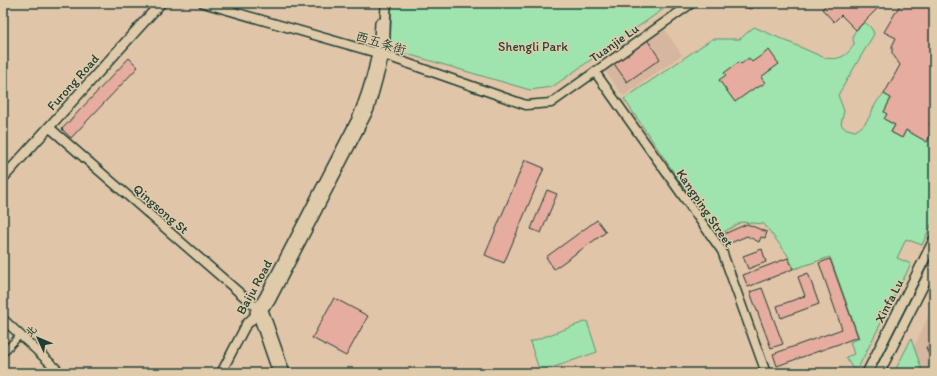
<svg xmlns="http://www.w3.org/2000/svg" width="937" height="376" viewBox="0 0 937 376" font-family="Itim,'LXGW WenKai TC',sans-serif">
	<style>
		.built { fill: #d6b69e }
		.green { fill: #9fe3ae; stroke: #5f9071 }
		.building { fill: #e5ac9f; stroke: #1f3d34 }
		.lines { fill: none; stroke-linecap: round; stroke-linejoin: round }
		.minor-casing { stroke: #1f3d34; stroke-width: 9 }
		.tertiary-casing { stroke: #1f3d34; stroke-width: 11 }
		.secondary-casing { stroke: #1f3d34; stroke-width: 12 }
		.minor { stroke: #dfcbaa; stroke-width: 6 }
		.tertiary { stroke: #dfcbaa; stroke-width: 8 }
		.secondary { stroke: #dfcbaa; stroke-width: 9 }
		.labels { text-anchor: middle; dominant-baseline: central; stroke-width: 3; stroke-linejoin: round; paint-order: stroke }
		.street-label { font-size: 13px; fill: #1f3d34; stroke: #dfcbaa }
		.park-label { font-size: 13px; fill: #25453a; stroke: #dfcbaa }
	</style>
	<rect width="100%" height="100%" fill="#e0c5a8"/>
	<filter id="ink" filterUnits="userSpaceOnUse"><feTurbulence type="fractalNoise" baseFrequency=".025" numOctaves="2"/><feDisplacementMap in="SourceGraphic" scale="8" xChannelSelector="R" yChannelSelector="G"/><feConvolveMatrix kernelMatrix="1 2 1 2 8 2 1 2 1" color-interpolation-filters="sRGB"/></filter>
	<g filter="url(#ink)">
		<g class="built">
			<polygon points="663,27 682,55 623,96 603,68"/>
			<polygon points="934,304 934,371 923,373 914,347"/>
		</g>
		<g class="green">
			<polygon points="392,3 672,3 552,87 530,90 390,49"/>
			<path d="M 865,22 L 872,29 L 874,34 L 838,95 L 844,111 L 841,124 L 844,128 L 855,131 C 873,122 870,105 884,94 L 891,98 L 884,112 L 887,114 L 884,119 L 895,125 L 891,132 L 902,138 L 906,130 L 926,141 L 934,128 L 934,219 L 922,245 L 906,239 L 897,258 L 911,264 L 857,370 L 852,368 L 846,357 L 854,354 L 850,342 L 859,338 L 830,257 L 794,269 L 787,254 L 764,224 L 741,222 L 717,236 L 624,99 L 712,39 L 740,39 L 754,27 L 825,58 C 839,60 847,57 854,44 C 851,31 856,31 865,22 Z"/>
			<polygon points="587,321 597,352 540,372 530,342"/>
			<polygon points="911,339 923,373 894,373"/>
		</g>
		<g class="building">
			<polygon points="743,3 766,3 759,8 757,6 750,9 745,7"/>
			<polygon points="828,3 881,3 882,4 856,30 841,15 834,22 822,9"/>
			<polygon points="901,3 926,3 934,8 934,115 929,124 934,126 934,128 927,142 906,130 902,138 891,132 895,125 884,119 887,114 884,112 891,98 884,94 900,65 892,53 892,46 896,38 884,32"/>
			<polygon points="646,38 660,59 627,82 612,61"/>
			<polygon points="769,50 779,64 761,77 765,83 757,88 756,87 735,102 719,80 726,75 724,73 739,62 741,64 749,58 752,62"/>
			<polygon points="129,58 138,67 71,138 62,129"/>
			<polygon points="525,160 544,168 504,263 485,255"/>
			<polygon points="547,190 557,194 541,233 531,229"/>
			<polygon points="597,220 606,232 554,269 546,257"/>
			<polygon points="747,224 767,232 765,238 761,237 759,242 747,236 728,244 724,234"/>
			<polygon points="762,249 766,262 748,269 743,256"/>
			<polygon points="788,258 793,269 748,287 743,275"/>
			<polygon points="830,259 858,337 777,366 773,354 842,329 819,263"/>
			<polygon points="808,273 819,304 781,318 777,306 805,296 798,277"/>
			<polygon points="762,288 783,344 771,348 750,292"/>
			<polygon points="334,298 368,316 346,356 312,338"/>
			<polygon points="934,333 934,355 929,355 926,347 930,346"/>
		</g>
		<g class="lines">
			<defs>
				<polyline id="minor" points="3,353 20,335"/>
				<g id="tertiary">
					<polyline points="203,3 384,55 526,105 551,103 692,3"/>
					<polyline points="595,72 722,251 766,373"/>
					<polyline points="50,128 257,308"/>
					<polyline points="3,319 61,373"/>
					<polyline points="221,373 246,325"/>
				</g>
				<g id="secondary">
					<polyline points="3,178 161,3"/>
					<path d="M 255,312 L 264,298 L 357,119 C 369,90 379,55 380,23"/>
					<polyline points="246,325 270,301 369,109 384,55 386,3"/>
					<polyline points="278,373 258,315 257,308 263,310 285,373"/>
					<polyline points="867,373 934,240"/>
					<polyline points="879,373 934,264"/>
				</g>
			</defs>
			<use href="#minor" class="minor-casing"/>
			<use href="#tertiary" class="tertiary-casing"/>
			<use href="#secondary" class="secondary-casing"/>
			<use href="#minor" class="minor"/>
			<use href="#tertiary" class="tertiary"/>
			<use href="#secondary" class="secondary"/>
		</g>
	</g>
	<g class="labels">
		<g class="street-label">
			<text transform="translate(381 43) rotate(17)">西五条街</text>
			<text transform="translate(614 43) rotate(-35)">Tuanjie Lu</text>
			<text transform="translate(73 82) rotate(-48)">Furong Road</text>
			<text transform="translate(705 208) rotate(56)">Kangping Street</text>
			<text transform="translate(161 209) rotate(41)">Qingsong St</text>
			<text transform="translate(254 287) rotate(-61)">Baiju Road</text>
			<text transform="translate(889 301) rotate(-63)">Xinfa Lu</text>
		</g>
		<g class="park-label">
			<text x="533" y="46">Shengli Park</text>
		</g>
	</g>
	<rect width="937" height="376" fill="none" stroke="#dfcbaa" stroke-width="16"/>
	<rect x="8" y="8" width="921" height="360" fill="none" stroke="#1f3d34" stroke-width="1.5" filter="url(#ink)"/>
	<g transform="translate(38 338) rotate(314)" stroke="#dfcbaa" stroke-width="3" paint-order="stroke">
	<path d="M0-3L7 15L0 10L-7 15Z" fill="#1f3d34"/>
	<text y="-6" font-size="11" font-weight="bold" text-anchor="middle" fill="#1f3d34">北</text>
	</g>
</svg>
